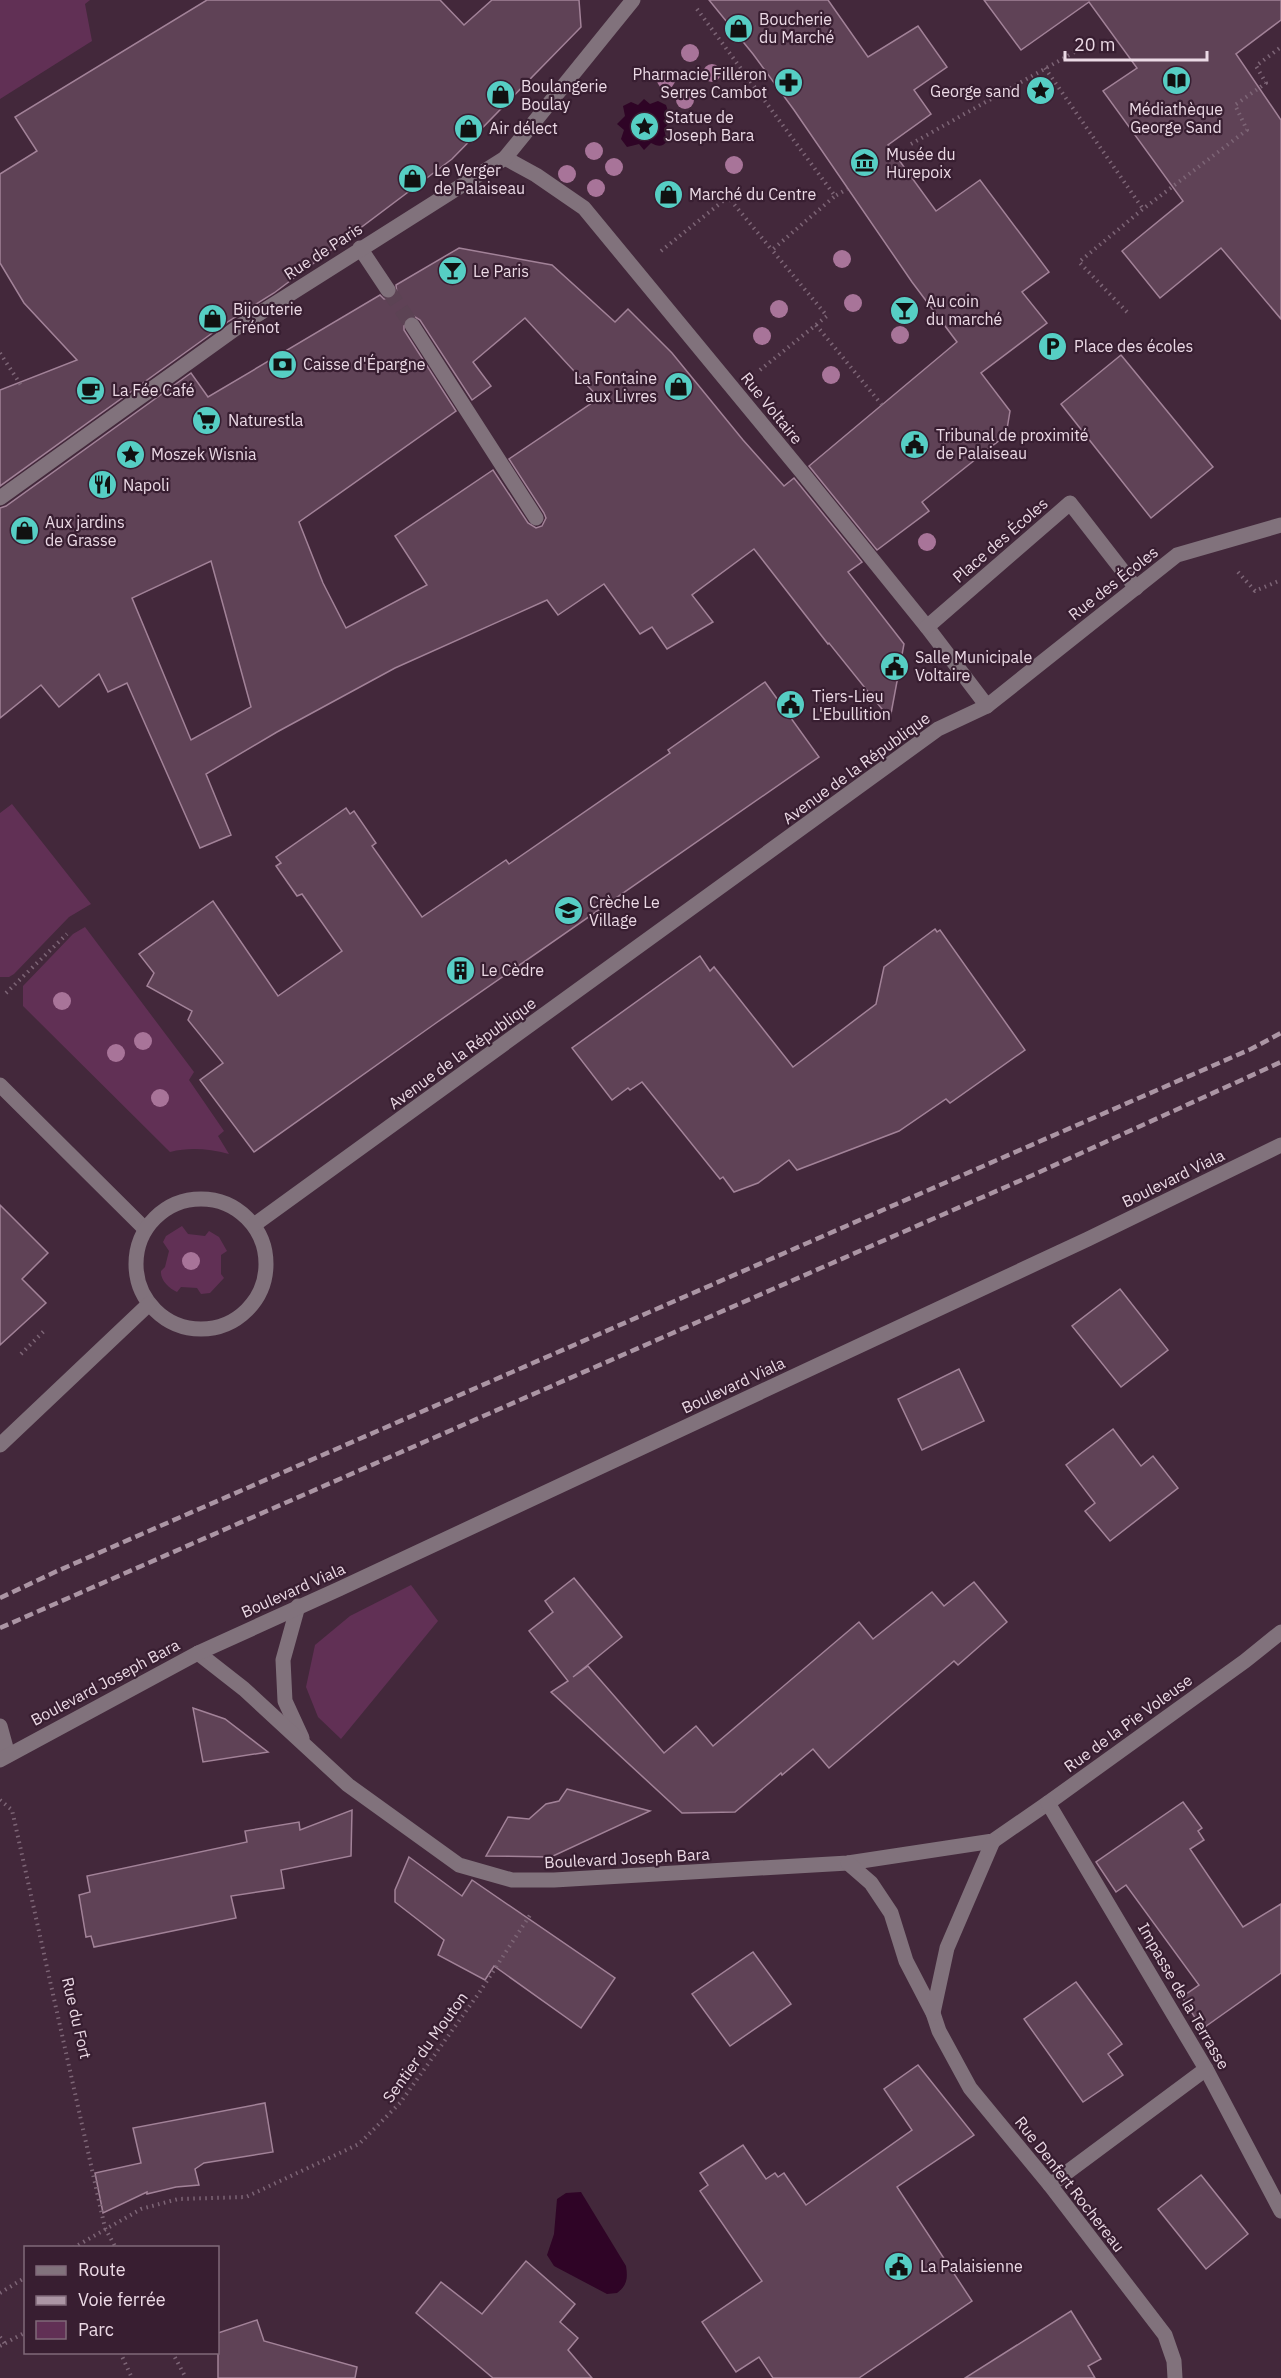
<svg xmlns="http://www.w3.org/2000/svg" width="1281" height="2378" viewBox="0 0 1281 2378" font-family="'IBM Plex Sans',sans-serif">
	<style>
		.green { fill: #613055 }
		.water { fill: #2f0426 }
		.building { fill: #5f4256; stroke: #a28298; stroke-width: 1.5; fill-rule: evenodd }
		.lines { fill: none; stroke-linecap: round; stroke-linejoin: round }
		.minor-tunnel { stroke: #5c4354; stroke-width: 15; stroke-dasharray: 15 8; stroke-linecap: butt }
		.path { stroke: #7d6576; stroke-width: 4; stroke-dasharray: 1.5 4.5; stroke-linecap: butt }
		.minor { stroke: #81727c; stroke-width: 15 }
		.rail { stroke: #ab95a4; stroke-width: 4.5; stroke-dasharray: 9 4.5; stroke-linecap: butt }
		.tree { fill: #a87499 }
		.labels { text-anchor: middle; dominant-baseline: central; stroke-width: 4.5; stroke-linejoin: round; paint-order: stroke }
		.poi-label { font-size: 16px; fill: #ebd9e5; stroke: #381e31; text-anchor: start }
		.street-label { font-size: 16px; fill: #ebd9e5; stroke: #381e31 }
	</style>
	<rect width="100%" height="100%" fill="#43283b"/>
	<g class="green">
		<polygon points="0,0 90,0 85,4 92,41 0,99"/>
		<polygon points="12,804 91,904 69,917 14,974 9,977 0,977 0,813"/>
		<path d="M 85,927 L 194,1072 L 189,1080 L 224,1131 L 218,1136 L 229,1154 C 208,1149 191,1147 170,1152 L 23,1006 L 23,986 L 73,934 Z"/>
		<path d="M 182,1226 L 188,1234 L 205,1236 L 209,1231 L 219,1237 L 227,1251 L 221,1255 L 221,1274 L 224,1278 L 210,1293 L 201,1294 L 197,1288 L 181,1287 L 177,1292 C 169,1288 160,1280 161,1271 L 165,1267 L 169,1251 L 163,1242 L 166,1236 Z"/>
		<polygon points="411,1585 438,1621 341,1739 318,1717 306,1687 315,1645 350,1616"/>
	</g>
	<g class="water">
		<path d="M 644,99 L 650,104 L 658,101 L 666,105 L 668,111 L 665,117 L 670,122 L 664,129 L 667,141 C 662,148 657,146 651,143 L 644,150 L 639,144 L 627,147 L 621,139 L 624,130 L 617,124 L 625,116 L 623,106 L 631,102 L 638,105 Z"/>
		<path d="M 581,2192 L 626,2266 C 628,2278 627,2286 617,2293 L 607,2294 L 554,2266 L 547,2255 L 554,2234 L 557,2199 L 566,2193 Z"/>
	</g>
	<g class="building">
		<polygon points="207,0 440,0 464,25 492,0 579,0 581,27 452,159 274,293 229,321 0,486 0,390 77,360 24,303 0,263 0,174 37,151 15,117"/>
		<polygon points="709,0 828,0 868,57 918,26 947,67 914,90 931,114 888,145 936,211 980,180 1049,272 1022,292 1047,323 981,373 1010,411 1006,435 922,502 929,511 877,550 809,466 957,342 912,282 794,110 753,54"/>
		<polygon points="984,0 1281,0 1281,20 1236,54 1281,120 1281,319 1221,248 1160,298 1122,251 1183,201 1103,91 1137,68 1089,2 1021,50"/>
		<path d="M 459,248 L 552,265 L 615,322 L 628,309 L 672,353 L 743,440 L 784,486 L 794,478 L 862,562 L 848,572 L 904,644 L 890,719 L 829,643 L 828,644 L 754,549 L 692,595 L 713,622 L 667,649 L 652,627 L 640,634 L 604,584 L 558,615 L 547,600 L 395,668 L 277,732 L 206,774 L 231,835 L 200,848 L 127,683 L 108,692 L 99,674 L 59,707 L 41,685 L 0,718 L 0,508 L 6,506 L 191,373 L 208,397 L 380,295 L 384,299 L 393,298 L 397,294 L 396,285 ZM 412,315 L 420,320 L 472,400 L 491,386 L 473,362 L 525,318 L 599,398 L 509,459 L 544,513 L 546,518 L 542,526 L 536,528 L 528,523 L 493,470 L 395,536 L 427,585 L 346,628 L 323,583 L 299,522 L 456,411 L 404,330 L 404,320 ZM 211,561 L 251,707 L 191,740 L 132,598 Z"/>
		<polygon points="1121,355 1213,467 1151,518 1061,404"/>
		<polygon points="765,682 819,757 436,1023 254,1152 200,1080 223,1063 188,1020 192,1011 147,986 154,973 139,954 213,901 278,996 342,951 302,894 297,896 276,866 281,863 276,857 346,808 350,814 354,811 376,843 372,846 422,917 506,860 509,864 670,753 668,750"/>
		<polygon points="935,929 937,932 940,930 1025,1050 950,1103 946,1099 899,1131 797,1170 789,1160 758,1183 734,1192 723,1177 720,1179 642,1082 630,1090 628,1088 612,1100 572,1048 700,956 710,971 714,967 793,1067 876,1004 884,967"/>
		<polygon points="0,1205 48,1253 22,1279 46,1303 0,1345"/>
		<polygon points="1120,1289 1168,1350 1121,1387 1072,1326"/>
		<polygon points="959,1369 984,1421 922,1450 898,1399"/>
		<polygon points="1113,1429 1141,1466 1153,1456 1178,1488 1110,1541 1085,1511 1095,1503 1066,1465"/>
		<polygon points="574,1578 622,1637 573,1677 588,1666 664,1753 696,1726 713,1746 859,1622 873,1639 932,1592 944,1606 974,1582 1007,1622 958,1665 954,1661 829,1768 813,1749 782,1775 781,1773 735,1812 682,1813 551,1692 568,1681 529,1631 553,1612 545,1601"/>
		<polygon points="193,1708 225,1719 268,1752 203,1762"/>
		<polygon points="567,1789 650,1811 551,1857 486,1856 508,1817 529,1819 546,1804 559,1801"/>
		<polygon points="1183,1802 1202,1828 1198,1831 1204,1840 1190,1849 1243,1927 1281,1904 1281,1973 1202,2029 1182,1997 1199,1985 1126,1885 1116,1892 1096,1862"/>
		<polygon points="352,1810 351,1856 281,1870 284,1888 231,1896 236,1918 94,1947 91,1936 86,1937 79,1895 90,1892 87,1876 247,1842 245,1831 299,1822 300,1830"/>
		<polygon points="409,1857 462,1896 472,1880 615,1978 581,2028 494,1966 485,1980 438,1955 444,1940 395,1902 395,1890"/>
		<polygon points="753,1952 791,2004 730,2046 692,1994"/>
		<polygon points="1076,1982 1122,2044 1108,2054 1123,2075 1083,2102 1024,2019"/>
		<polygon points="918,2065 974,2135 897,2187 972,2301 859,2378 773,2378 759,2357 736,2372 702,2322 762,2281 700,2191 708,2185 700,2173 743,2145 766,2179 775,2173 778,2177 784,2173 806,2205 912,2130 884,2089"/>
		<polygon points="265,2103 273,2152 204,2163 195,2169 199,2185 176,2187 147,2194 147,2192 103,2213 95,2173 141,2163 133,2128"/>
		<polygon points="1201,2175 1248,2234 1206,2269 1158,2209"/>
		<polygon points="526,2261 575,2304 560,2322 578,2338 568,2350 592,2378 493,2378 416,2313 441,2282 482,2314"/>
		<polygon points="1071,2311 1101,2359 1088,2366 1095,2378 965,2378"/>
		<polygon points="257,2320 264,2341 357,2367 355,2378 218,2378 218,2333"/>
	</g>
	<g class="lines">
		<polyline class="minor-tunnel" points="388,290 412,325"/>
		<g class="path">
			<polyline points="697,9 835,196 847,189"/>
			<polyline points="1045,68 1143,209"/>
			<polyline points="911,144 1096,40"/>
			<polyline points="661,251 728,197 772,250"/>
			<polyline points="1127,312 1079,262 1143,209 1247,130 1235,105 1266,83 1256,66 1281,47"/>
			<polyline points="816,325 882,405"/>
			<polyline points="0,353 23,388"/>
			<polyline points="760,370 827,316 772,250 835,196"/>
			<polyline points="1238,572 1255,591 1281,580"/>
			<polyline points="6,993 67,934"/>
			<polyline points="21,1354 45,1330"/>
			<polyline points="0,1800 12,1810 105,2228 116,2248"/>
			<polyline points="73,2248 141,2209 178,2199 246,2197 359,2144 400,2103 479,1993 532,1912"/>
			<polyline points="0,2293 26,2277"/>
			<polyline points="0,2337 5,2344"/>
			<polyline points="0,2346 26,2332"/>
			<polyline points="120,2352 132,2378"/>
			<polyline points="172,2352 186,2378"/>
		</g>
		<g class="minor">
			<polyline points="505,158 536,175 584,208 805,476 927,627 987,706"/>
			<polyline points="360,248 388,290"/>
			<polyline points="412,325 536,518"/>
			<polyline points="0,498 235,329 505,158 633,0"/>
			<polyline points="927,627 1070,503 1136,588"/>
			<polyline points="0,1085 145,1229"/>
			<circle cx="201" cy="1264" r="65"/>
			<polyline points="254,1225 938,729 987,706 1177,555 1281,525"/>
			<polyline points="0,1445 149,1304"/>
			<polyline points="298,1606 283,1660 285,1701 302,1738"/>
			<polyline points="198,1653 244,1689 348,1785 459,1865 512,1880 554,1880 848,1863 993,1841 1048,1803 1245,1661 1281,1632"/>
			<polyline points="0,1726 8,1755"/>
			<polyline points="0,1760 198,1653 339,1589 1088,1239 1281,1145"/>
			<polyline points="1048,1803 1206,2069 1281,2211"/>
			<polyline points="848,1863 871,1883 891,1913 906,1961 933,2013 939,2031 970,2088 1050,2185 1165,2335 1174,2361 1175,2378"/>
			<polyline points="933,2013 947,1948 993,1841"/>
			<polyline points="1050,2185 1206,2069"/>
		</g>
		<g class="rail">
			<polyline points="0,1598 55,1572 1251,1049 1281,1033"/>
			<polyline points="0,1628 1033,1175 1281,1062"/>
		</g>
	</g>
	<g class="tree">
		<circle cx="690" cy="53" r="9"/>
		<circle cx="712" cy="73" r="9"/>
		<circle cx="666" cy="80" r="9"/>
		<circle cx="685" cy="100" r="9"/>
		<circle cx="594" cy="151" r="9"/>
		<circle cx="734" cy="165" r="9"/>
		<circle cx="614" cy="167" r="9"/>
		<circle cx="567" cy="174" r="9"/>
		<circle cx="596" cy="188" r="9"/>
		<circle cx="842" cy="259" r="9"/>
		<circle cx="853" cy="303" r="9"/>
		<circle cx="779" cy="309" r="9"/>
		<circle cx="900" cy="335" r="9"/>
		<circle cx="762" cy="336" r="9"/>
		<circle cx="831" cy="375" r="9"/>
		<circle cx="927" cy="542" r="9"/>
		<circle cx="62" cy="1001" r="9"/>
		<circle cx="143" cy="1041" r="9"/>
		<circle cx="116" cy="1053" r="9"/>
		<circle cx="160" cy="1098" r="9"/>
		<circle cx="191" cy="1261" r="9"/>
	</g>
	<defs>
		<symbol id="shop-disc" viewBox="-11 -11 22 22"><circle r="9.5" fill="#56cec4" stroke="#381e31"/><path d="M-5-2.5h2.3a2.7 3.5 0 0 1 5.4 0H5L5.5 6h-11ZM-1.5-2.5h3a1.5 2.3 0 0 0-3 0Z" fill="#111"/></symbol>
		<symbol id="library-disc" viewBox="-11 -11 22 22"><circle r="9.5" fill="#56cec4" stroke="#381e31"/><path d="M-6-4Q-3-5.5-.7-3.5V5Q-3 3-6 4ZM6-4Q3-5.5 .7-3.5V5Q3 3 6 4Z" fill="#111"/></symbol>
		<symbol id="pharmacy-disc" viewBox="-11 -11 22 22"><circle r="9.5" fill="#56cec4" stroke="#381e31"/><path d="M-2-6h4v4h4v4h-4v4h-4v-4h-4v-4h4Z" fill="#111"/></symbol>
		<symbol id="sight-disc" viewBox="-11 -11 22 22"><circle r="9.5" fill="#56cec4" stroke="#381e31"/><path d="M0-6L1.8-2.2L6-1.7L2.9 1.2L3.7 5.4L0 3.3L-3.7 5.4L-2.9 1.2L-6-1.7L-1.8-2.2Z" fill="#111"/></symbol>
		<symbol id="museum-disc" viewBox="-11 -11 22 22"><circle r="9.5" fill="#56cec4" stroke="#381e31"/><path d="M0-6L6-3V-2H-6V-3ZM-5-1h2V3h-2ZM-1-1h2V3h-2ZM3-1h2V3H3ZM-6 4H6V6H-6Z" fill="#111"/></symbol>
		<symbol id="bar-disc" viewBox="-11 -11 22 22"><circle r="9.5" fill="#56cec4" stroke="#381e31"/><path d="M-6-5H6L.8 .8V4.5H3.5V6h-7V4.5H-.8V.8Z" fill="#111"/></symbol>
		<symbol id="parking-disc" viewBox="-11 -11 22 22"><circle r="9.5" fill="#56cec4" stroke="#381e31"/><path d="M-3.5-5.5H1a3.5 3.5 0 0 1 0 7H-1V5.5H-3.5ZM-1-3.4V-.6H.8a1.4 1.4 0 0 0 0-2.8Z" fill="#111"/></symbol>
		<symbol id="bank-disc" viewBox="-11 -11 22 22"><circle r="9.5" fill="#56cec4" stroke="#381e31"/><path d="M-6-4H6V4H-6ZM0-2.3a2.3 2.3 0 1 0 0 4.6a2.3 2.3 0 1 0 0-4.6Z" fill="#111"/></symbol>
		<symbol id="cafe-disc" viewBox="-11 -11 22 22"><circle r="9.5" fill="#56cec4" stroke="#381e31"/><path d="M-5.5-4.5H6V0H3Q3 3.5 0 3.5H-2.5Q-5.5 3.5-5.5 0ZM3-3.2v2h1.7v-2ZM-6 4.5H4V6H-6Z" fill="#111"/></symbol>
		<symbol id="supermarket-disc" viewBox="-11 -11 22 22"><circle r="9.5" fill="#56cec4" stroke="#381e31"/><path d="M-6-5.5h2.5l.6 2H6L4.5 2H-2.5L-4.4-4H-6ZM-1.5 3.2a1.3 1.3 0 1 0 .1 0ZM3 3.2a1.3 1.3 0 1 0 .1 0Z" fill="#111"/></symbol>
		<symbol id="civic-disc" viewBox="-11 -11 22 22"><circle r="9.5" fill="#56cec4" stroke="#381e31"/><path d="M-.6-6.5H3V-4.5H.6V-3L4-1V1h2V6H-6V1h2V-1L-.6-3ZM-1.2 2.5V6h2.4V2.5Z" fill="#111"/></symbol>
		<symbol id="restaurant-disc" viewBox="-11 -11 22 22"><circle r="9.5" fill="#56cec4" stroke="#381e31"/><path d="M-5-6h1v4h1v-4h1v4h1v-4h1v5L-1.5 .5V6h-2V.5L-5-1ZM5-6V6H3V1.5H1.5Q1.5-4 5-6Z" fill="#111"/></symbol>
		<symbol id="school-disc" viewBox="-11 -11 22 22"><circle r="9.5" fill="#56cec4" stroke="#381e31"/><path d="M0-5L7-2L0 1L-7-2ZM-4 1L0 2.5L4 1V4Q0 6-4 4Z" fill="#111"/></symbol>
		<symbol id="building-disc" viewBox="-11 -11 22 22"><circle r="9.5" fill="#56cec4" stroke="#381e31"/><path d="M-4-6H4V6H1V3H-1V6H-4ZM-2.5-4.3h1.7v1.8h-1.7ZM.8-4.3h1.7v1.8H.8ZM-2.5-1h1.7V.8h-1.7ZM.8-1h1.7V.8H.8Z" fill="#111"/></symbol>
	</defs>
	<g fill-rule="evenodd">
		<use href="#shop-disc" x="722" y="12" width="33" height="33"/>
		<use href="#library-disc" x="1160" y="64" width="33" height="33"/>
		<use href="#pharmacy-disc" x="772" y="66" width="33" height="33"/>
		<use href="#sight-disc" x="1024" y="74" width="33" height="33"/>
		<use href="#shop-disc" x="484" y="78" width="33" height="33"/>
		<use href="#sight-disc" x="628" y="110" width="33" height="33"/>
		<use href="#shop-disc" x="452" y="112" width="33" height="33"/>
		<use href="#museum-disc" x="848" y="146" width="33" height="33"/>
		<use href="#shop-disc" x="396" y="162" width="33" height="33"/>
		<use href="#shop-disc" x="652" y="178" width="33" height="33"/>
		<use href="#bar-disc" x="436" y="254" width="33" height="33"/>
		<use href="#bar-disc" x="888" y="294" width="33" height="33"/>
		<use href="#shop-disc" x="196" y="302" width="33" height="33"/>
		<use href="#parking-disc" x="1036" y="330" width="33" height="33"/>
		<use href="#bank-disc" x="266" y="348" width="33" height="33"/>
		<use href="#shop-disc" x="662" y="370" width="33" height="33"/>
		<use href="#cafe-disc" x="74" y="374" width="33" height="33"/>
		<use href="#supermarket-disc" x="190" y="404" width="33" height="33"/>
		<use href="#civic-disc" x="898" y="428" width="33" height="33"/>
		<use href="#sight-disc" x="114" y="438" width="33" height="33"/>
		<use href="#restaurant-disc" x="86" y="468" width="33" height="33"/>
		<use href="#shop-disc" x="8" y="514" width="33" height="33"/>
		<use href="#civic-disc" x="878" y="650" width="33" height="33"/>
		<use href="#civic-disc" x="774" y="688" width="33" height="33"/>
		<use href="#school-disc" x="552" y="894" width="33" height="33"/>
		<use href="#building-disc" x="444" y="954" width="33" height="33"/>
		<use href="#civic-disc" x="882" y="2250" width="33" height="33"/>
	</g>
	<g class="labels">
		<g class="poi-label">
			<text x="759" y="19">Boucherie<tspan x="759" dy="18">du Marché</tspan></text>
			<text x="767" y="74" text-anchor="end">Pharmacie Filleron<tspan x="767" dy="18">Serres Cambot</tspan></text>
			<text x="521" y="86">Boulangerie<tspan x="521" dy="18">Boulay</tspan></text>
			<text x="1020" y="91" text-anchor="end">George sand</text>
			<text x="1176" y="109" text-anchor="middle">Médiathèque<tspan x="1176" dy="18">George Sand</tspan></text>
			<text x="665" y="117">Statue de<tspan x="665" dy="18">Joseph Bara</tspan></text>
			<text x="489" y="128">Air délect</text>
			<text x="886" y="154">Musée du<tspan x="886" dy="18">Hurepoix</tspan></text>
			<text x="434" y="170">Le Verger<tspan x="434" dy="18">de Palaiseau</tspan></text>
			<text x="689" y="194">Marché du Centre</text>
			<text x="473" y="271">Le Paris</text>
			<text x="926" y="301">Au coin<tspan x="926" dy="18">du marché</tspan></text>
			<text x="233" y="309">Bijouterie<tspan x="233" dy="18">Frénot</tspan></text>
			<text x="1074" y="346">Place des écoles</text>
			<text x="303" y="364">Caisse d'Épargne</text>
			<text x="657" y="378" text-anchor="end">La Fontaine<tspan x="657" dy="18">aux Livres</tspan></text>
			<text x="112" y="390">La Fée Café</text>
			<text x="228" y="420">Naturestla</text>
			<text x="936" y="435">Tribunal de proximité<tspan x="936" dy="18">de Palaiseau</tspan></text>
			<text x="151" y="454">Moszek Wisnia</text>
			<text x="123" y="485">Napoli</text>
			<text x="45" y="522">Aux jardins<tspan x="45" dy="18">de Grasse</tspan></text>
			<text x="915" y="657">Salle Municipale<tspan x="915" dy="18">Voltaire</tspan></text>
			<text x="812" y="696">Tiers-Lieu<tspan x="812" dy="18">L'Ebullition</tspan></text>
			<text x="589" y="902">Crèche Le<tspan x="589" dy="18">Village</tspan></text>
			<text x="481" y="970">Le Cèdre</text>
			<text x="920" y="2266">La Palaisienne</text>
		</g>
		<g class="street-label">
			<text transform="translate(323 251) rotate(-33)">Rue de Paris</text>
			<text transform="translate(772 408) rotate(51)">Rue Voltaire</text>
			<text transform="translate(1000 540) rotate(-41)">Place des Écoles</text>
			<text transform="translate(1113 583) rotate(-38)">Rue des Écoles</text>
			<text transform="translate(856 768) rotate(-36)">Avenue de la République</text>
			<text transform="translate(462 1053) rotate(-36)">Avenue de la République</text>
			<text transform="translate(1173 1178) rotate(-26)">Boulevard Viala</text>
			<text transform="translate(733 1385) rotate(-25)">Boulevard Viala</text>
			<text transform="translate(293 1590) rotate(-24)">Boulevard Viala</text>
			<text transform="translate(105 1682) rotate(-28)">Boulevard Joseph Bara</text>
			<text transform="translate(1128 1723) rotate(-36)">Rue de la Pie Voleuse</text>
			<text transform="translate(627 1858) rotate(-3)">Boulevard Joseph Bara</text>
			<text transform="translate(1184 1996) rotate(60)">Impasse de la Terrasse</text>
			<text transform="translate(77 2018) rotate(77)">Rue du Fort</text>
			<text transform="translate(425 2047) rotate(-54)">Sentier du Mouton</text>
			<text transform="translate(1070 2184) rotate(52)">Rue Denfert Rochereau</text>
		</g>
	</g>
	<rect x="24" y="2246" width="195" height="108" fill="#381e31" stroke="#806979" stroke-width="1.5"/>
	<rect x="36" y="2266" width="30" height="9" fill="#81727c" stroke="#806979" stroke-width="1.5"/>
	<text x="78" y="2276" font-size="18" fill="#ebd9e5">Route</text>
	<rect x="36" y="2296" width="30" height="9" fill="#ab95a4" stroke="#806979" stroke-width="1.5"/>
	<text x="78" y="2306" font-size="18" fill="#ebd9e5">Voie ferrée</text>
	<rect x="36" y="2321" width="30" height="18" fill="#613055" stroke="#806979" stroke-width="1.5"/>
	<text x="78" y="2336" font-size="18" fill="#ebd9e5">Parc</text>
	<path d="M1065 51v9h142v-9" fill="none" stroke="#ebd9e5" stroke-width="3"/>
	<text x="1074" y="51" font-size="18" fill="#ebd9e5" stroke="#381e31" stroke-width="4.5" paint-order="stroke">20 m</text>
</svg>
